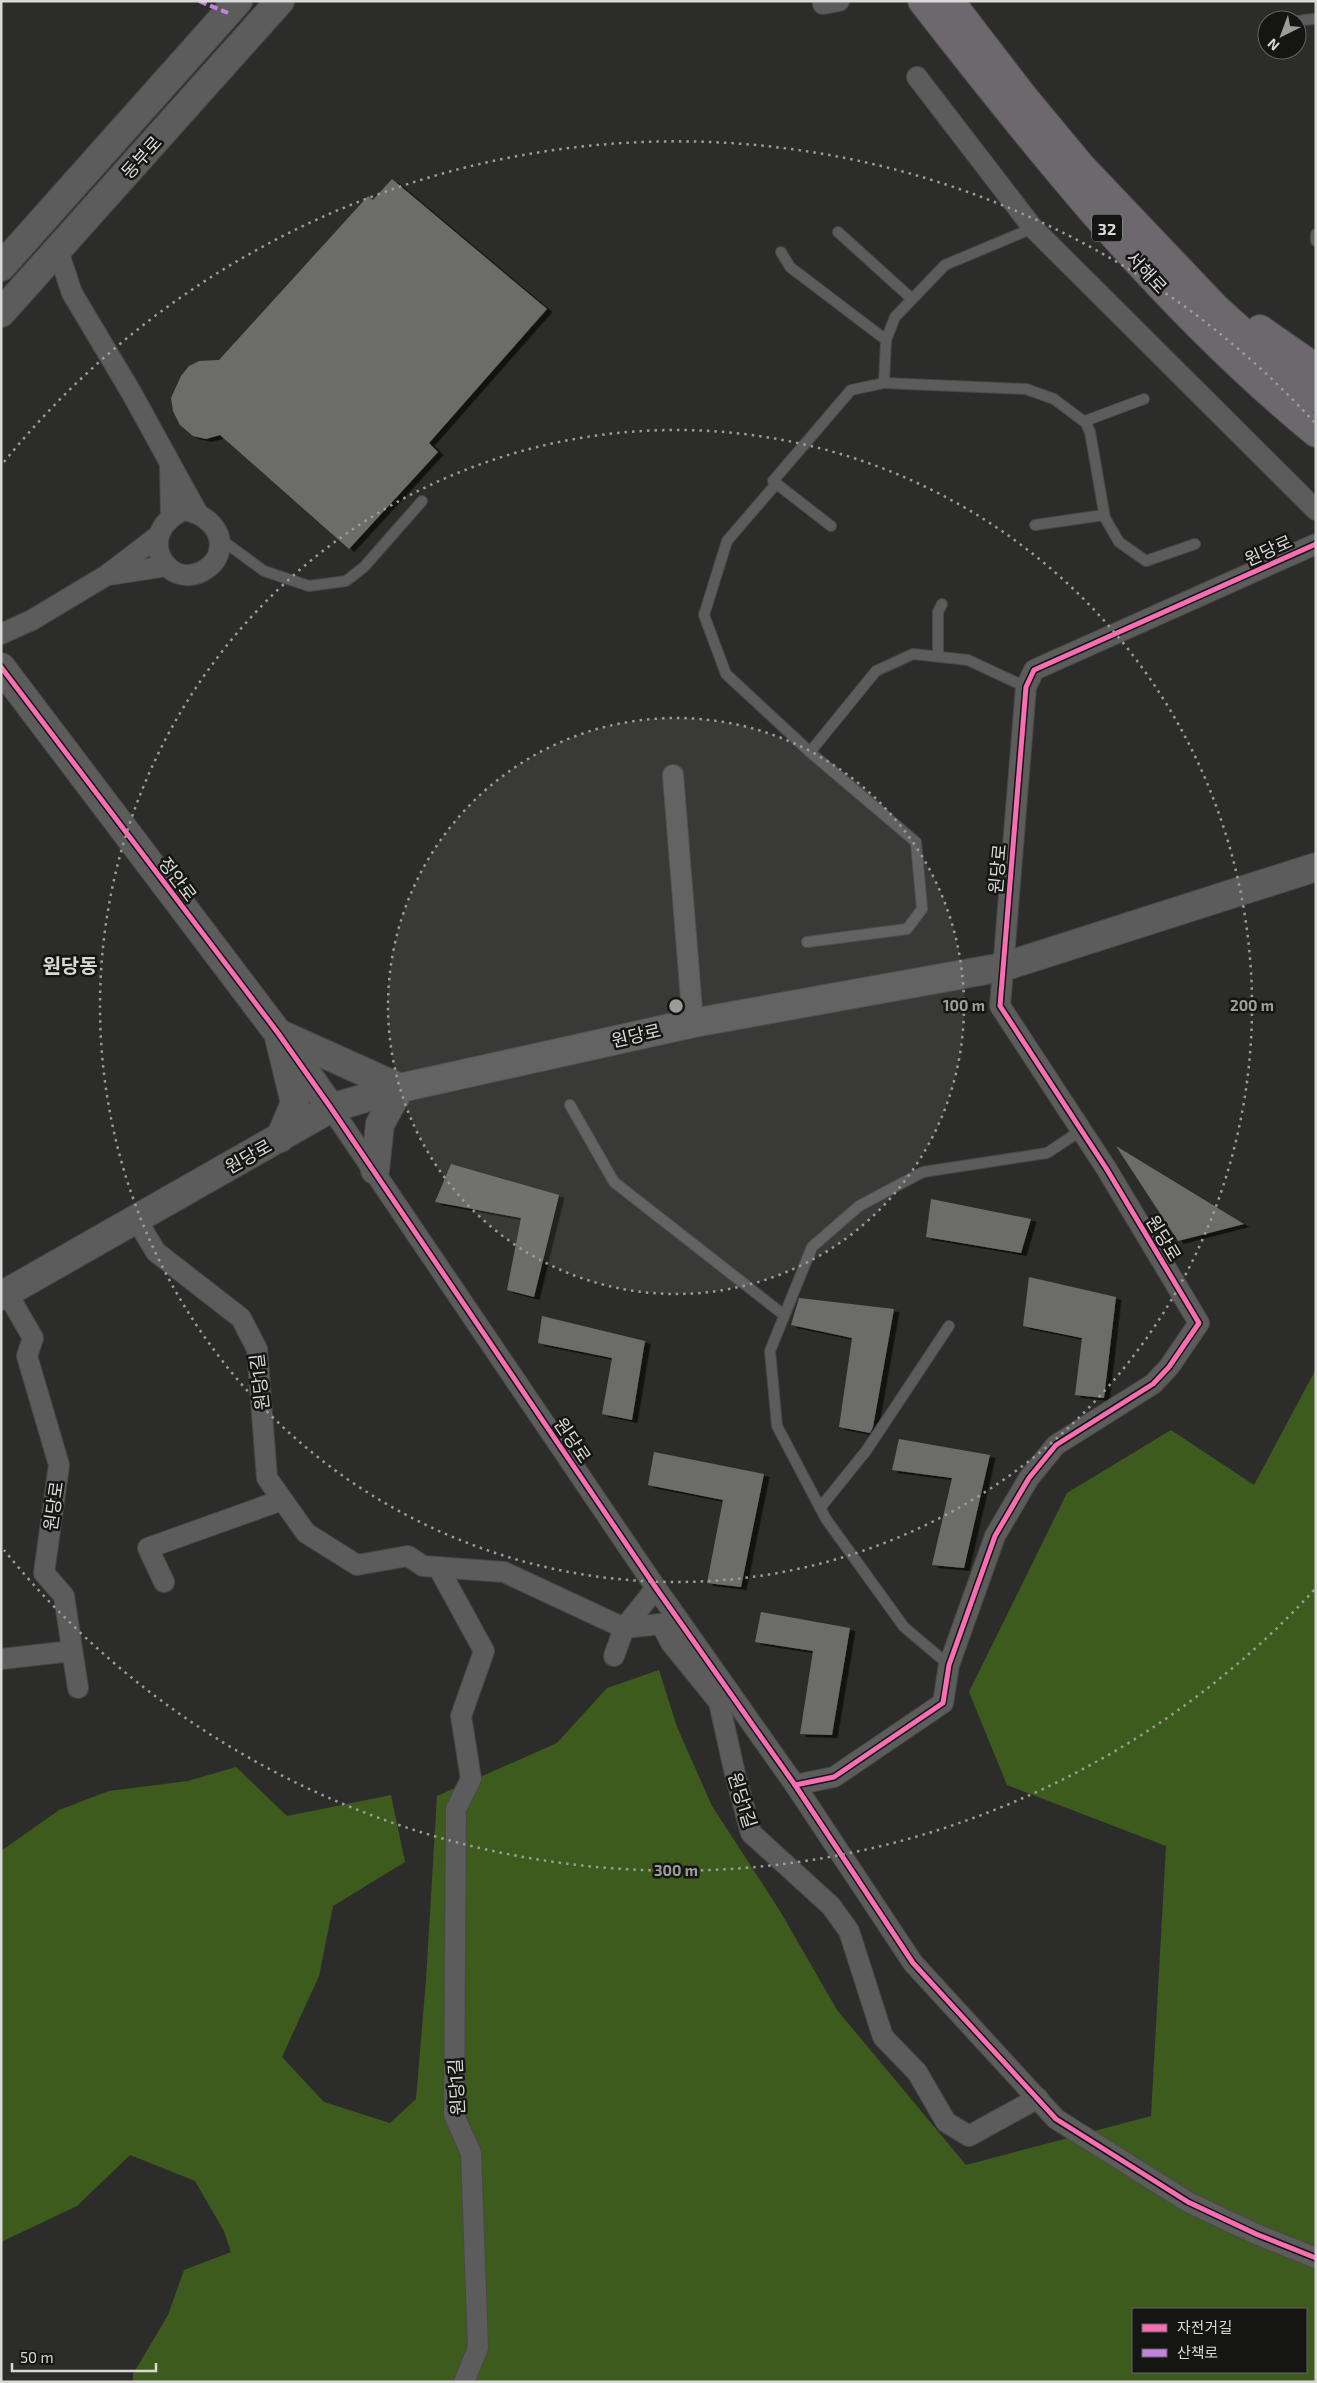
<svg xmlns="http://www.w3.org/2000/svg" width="1317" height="2383" viewBox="0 0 1317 2383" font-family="'Exo 2','Noto Sans KR',sans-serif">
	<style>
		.forest { fill: #3e5b1e; fill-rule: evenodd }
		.building { fill: #6c6d6b; filter: url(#shadow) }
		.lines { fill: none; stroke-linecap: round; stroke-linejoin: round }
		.lane-casing { stroke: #484947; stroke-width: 12 }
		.street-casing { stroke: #484947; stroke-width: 22 }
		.secondary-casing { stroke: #484947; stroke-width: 30 }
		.primary-casing { stroke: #484947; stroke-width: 30 }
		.lane { stroke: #5b5c5b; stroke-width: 10 }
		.street { stroke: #5b5c5b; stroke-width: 20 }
		.secondary { stroke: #5b5c5b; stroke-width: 28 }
		.primary { stroke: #6c686d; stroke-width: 28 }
		.quiet { stroke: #c483df; stroke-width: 4; stroke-dasharray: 8 4; stroke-linecap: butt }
		.cycleway-casing { stroke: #151514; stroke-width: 8 }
		.cycleway { stroke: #f96db3; stroke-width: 5 }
		.ring { fill: none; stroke: #9c9d9b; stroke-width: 2.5; stroke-dasharray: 2.5 5 }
		.labels { text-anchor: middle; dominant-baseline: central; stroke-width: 5; stroke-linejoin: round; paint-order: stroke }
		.shield { fill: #151514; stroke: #9e9f9d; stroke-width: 1 }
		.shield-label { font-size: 16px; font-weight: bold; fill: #d9dad8 }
		.street-label { font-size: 18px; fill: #d9dad8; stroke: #151514 }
		.quarter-label { font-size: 20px; font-weight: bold; fill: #d9dad8; stroke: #151514 }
		.centre { fill: #9c9d9b; stroke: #151514; stroke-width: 2.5 }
		.ring-label { font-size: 15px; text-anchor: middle; font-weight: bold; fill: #9c9d9b; stroke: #151514; stroke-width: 5; stroke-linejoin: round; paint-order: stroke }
	</style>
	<defs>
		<filter id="shadow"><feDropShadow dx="5.5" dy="3" stdDeviation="0" flood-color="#0009"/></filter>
	</defs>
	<rect width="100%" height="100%" fill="#2c2d2b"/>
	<path class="forest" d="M 1316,1369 L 1316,2382 L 133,2382 L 133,2374 L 168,2315 L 184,2270 L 231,2252 L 224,2231 L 195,2181 L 130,2155 L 77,2206 L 1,2242 L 1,1851 L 59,1810 L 109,1791 L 188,1781 L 236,1767 L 287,1816 L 391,1795 L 405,1862 L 333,1906 L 319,1976 L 282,2057 L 324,2102 L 390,2123 L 416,2099 L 426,1980 L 437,1796 L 557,1743 L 607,1688 L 659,1670 L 677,1727 L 712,1806 L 780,1911 L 837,2010 L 966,2165 L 1151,2116 L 1166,1846 L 1007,1785 L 969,1692 L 1067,1493 L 1171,1430 L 1254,1485 ZM 1133,2309 L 1306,2309 L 1306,2372 L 1133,2372 Z"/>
	<g class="building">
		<polygon points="392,179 547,309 429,443 438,452 349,549 220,435 206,439 193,436 180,425 173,411 171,398 181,376 189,366 199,361 219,360 368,196 373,200"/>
		<polygon points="1116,1146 1244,1224 1178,1241"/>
		<polygon points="451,1164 559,1195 534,1297 507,1290 521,1218 435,1202"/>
		<polygon points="931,1199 1031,1219 1021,1253 926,1237"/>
		<polygon points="1029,1277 1116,1297 1104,1398 1075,1395 1082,1338 1023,1326"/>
		<polygon points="799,1298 894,1309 873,1427 870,1433 839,1427 852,1338 791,1325"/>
		<polygon points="542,1316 645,1341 632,1420 602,1414 612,1358 538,1343"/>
		<polygon points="899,1439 990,1455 964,1568 932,1565 952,1478 892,1470"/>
		<polygon points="654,1452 764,1474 741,1587 707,1583 723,1500 648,1485"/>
		<polygon points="761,1612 850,1628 832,1735 800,1734 813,1651 755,1642"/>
	</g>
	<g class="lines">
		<defs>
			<g id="lane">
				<polyline points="1297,21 1313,19"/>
				<polyline points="838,232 912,299"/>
				<polyline points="1316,234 1316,241"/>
				<polyline points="781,252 790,267 886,340"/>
				<polyline points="884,383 1026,389 1054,399 1086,423 1090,432 1105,518 1119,542 1146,561 1195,544"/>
				<polyline points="1086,423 1085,421 1144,399"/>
				<polyline points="776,484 727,541 704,615 726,674 810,752"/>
				<polyline points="1035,525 1104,515 1105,518"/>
				<polyline points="831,526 773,481 851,390 884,383 886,340 895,317 945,265 1033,228"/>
				<polyline points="219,538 264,571 309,586 346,581 364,567 422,501"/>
				<polyline points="938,655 938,612 942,604"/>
				<polyline points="807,942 907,929 922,909 916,842 810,752 876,671 913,654 968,660 1026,687"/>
				<polyline points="570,1105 614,1182 784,1315"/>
				<polyline points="820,1508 866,1451 949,1326"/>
				<polyline points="949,1665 904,1627 826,1519 777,1426 770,1351 812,1247 859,1206 923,1172 1047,1153 1082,1130"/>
			</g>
			<g id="street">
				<polyline points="823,4 839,1"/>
				<polyline points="917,77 1033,228 1316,510"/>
				<polyline points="58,251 72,293 131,392 197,512"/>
				<polyline points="170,467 171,516"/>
				<path d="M 184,510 C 206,514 226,531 218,555 C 215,563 210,567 203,571 C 166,591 133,533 184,510 Z"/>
				<polyline points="109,575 167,566"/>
				<polyline points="1,634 32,620 107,575 158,536"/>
				<polyline points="673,775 693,1023"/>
				<polyline points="331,1108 656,1588 795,1785 913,1963 1056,2119 1188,2202 1256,2234 1316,2258"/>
				<polyline points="136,1219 156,1252 241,1318 257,1349 267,1478 306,1533 357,1565 408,1556 423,1566 504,1572 624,1628 661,1624 671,1643 719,1702 735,1774 751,1833 831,1906 849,1931 883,2037 917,2072 946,2122 969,2136 1038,2098"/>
				<polyline points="7,1293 33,1338 27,1356 59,1465 44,1573 64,1596 78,1688"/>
				<polyline points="438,1567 484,1651 461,1716 471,1779 456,1809 454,2115 471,2153 478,2348 464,2382"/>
				<polyline points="164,1582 148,1548 282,1500"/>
				<polyline points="614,1656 624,1628 656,1588"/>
				<polyline points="1,1659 72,1651"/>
				<polyline points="795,1785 834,1777 943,1703 949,1665 995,1536 1029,1478 1056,1445 1153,1384 1169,1367 1199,1323 1106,1168 1000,1006 1026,687 1034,670 1316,544"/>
			</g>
			<g id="secondary">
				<polyline points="1,267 238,1"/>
				<polyline points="1,313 280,1"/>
				<polyline points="1,667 278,1033 331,1108"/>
				<polyline points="280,1138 295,1103 278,1033 400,1088 380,1124 375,1170"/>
				<polyline points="1,1296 331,1108 400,1088 693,1023 1003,967 1316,867"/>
			</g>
			<g id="primary">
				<path d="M 922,1 C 1042,155 1164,308 1316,433"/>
				<polyline points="950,1 1023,96 1081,166 1217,309 1316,398"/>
				<polyline points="1260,329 1316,368"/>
			</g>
		</defs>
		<use href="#lane" class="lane-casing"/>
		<use href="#street" class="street-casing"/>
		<use href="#secondary" class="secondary-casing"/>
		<use href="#primary" class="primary-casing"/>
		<use href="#lane" class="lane"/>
		<use href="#street" class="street"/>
		<use href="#secondary" class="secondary"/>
		<use href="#primary" class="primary"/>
		<polyline class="quiet" points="199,1 228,13"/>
		<defs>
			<g id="cycleway">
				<polyline points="1,667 278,1033 331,1108 656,1588 795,1785 913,1963 1056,2119 1188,2202 1256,2234 1316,2258"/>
				<polyline points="795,1785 834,1777 943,1703 949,1665 995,1536 1029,1478 1056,1445 1153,1384 1169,1367 1199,1323 1106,1168 1000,1006 1026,687 1034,670 1316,544"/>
			</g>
		</defs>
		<use href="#cycleway" class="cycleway-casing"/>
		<use href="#cycleway" class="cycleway"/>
	</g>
	<circle cx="676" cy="1006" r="288" fill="#9c9d9b" fill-opacity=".12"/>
	<g class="ring">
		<circle cx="676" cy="1006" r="288"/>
		<circle cx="676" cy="1006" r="576"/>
		<path d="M1314 1590A865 865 0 0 1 4 1550M4 462A865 865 0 0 1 1314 422"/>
	</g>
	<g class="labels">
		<rect class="shield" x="1092" y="214.5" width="30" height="27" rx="4"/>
		<g class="shield-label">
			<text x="1107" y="228">32</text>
		</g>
		<g class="street-label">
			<text transform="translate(141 157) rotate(-48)">동부로</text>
			<text transform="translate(1147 272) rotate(47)">서해로</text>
			<text transform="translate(1268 550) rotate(-24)">원당로</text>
			<text transform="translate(997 869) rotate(-85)">원당로</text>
			<text transform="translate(178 879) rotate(53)">정안로</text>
			<text transform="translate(636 1035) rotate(-13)">원당로</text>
			<text transform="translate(248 1156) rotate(-29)">원당로</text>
			<text transform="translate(1164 1238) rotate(59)">원당로</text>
			<text transform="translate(259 1382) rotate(-96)">원당1길</text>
			<text transform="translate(573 1440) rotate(56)">원당로</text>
			<text transform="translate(53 1506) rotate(-82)">원당로</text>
			<text transform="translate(743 1800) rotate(73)">원당1길</text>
			<text transform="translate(456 2087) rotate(-93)">원당1길</text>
		</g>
		<g class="quarter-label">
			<text x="70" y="965">원당동</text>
		</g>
	</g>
	<circle cx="676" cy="1006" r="8" class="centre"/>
	<g class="ring-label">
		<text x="964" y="1011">100 m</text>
		<text x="1252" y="1011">200 m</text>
		<text x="676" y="1876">300 m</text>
	</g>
	<rect width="1317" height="2383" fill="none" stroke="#d9dad8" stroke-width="5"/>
	<rect x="1132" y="2308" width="175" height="65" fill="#151514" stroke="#636462"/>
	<rect x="1142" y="2324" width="25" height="8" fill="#f96db3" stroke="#636462"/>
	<text x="1177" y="2333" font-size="15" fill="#d9dad8">자전거길</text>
	<rect x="1142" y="2349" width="25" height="8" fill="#c483df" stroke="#636462"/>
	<text x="1177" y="2358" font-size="15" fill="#d9dad8">산책로</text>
	<g transform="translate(1282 35) rotate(222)"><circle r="24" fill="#151514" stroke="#636462"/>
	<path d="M0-4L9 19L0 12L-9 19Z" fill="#9c9d9b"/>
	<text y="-8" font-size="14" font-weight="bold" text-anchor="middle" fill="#d9dad8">N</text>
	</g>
	<path d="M12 2363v8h144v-8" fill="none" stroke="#d9dad8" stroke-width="2.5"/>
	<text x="20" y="2363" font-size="15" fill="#d9dad8" stroke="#151514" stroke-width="4" paint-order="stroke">50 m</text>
</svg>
